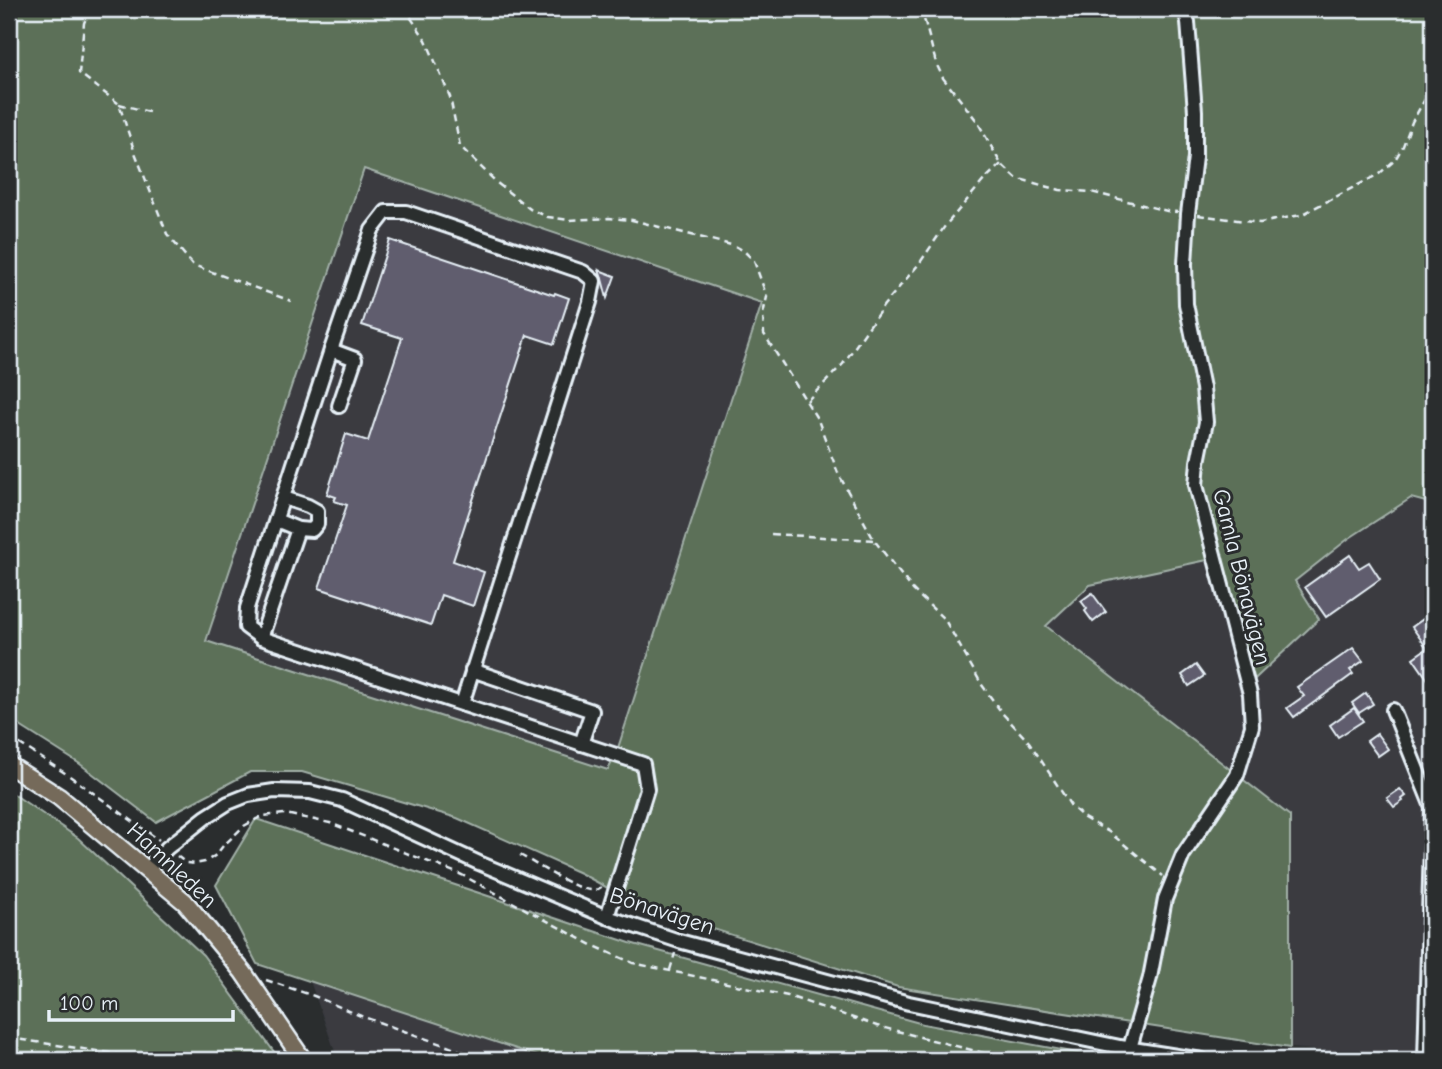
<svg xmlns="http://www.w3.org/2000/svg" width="1442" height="1069" viewBox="0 0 1442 1069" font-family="'Comic Neue',sans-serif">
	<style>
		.built { fill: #3a3b41 }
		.green { fill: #5c6f59; stroke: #a2b0a8; stroke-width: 2; fill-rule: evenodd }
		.building { fill: #615d6e; stroke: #e8f1f8; stroke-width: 2 }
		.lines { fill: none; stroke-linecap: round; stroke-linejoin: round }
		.minor-casing { stroke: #e8f1f8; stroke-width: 18 }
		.major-casing { stroke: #e8f1f8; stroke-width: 21 }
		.path { stroke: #e8f1f8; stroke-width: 2.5; stroke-dasharray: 7 5; stroke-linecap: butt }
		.minor { stroke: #2a2d2e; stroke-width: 12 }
		.major { stroke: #746a5a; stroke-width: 16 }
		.labels { text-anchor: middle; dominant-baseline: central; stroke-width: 6; stroke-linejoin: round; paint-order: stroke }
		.street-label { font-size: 23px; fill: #e8f1f8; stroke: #2a2d2e }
	</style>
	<rect width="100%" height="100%" fill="#2a2d2e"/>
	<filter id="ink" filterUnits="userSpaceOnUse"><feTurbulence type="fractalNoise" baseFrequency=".0143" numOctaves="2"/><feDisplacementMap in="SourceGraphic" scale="14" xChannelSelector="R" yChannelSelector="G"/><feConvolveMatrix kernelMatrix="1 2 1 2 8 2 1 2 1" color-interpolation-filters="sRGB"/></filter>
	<g filter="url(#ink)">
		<g class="built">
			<polygon points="364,169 763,303 616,754 608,770 206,641"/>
			<polygon points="1411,498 1433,504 1433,1059 1290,1048 1290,816 1046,626 1090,585 1212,559 1294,582 1348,539"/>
			<polygon points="310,981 550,1060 338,1060"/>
		</g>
		<g class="green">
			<path d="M 9,9 L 1433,9 L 1433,504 L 1411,498 L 1348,539 L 1295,581 L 1319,619 L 1244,689 L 1212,559 L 1090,585 L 1046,626 L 1290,816 L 1290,1048 L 898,987 L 643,907 L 580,873 L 457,818 L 302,772 L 250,772 L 156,822 L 80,764 L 9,719 ZM 364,169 L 762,303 L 616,754 L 608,770 L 206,641 Z"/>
			<polygon points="9,791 78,838 203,955 280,1060 9,1059"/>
			<polygon points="256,819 630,943 923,1024 1115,1060 550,1060 257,964 216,885"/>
		</g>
		<g class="building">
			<polygon points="390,240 554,295 555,293 569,298 554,344 527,335 453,561 484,572 473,606 441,595 431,625 319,588 347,505 334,501 336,497 327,494 346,434 368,441 402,338 362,325"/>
			<polygon points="599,270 615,276 607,298 602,279"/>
			<polygon points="1350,555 1359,568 1369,562 1380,579 1326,617 1305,587"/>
			<polygon points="1092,593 1106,612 1093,622 1085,611 1087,609 1081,601"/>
			<polygon points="1433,612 1433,687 1413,658 1427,648 1412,627"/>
			<polygon points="1353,648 1363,661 1350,670 1353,674 1294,717 1287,708 1304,696 1297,687"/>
			<polygon points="1196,665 1204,676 1189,686 1182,675"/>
			<polygon points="1366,693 1373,704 1359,713 1352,703"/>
			<polygon points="1354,708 1363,721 1338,737 1330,725"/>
			<polygon points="1377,734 1388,749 1378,756 1367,741"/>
			<polygon points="1400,789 1406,796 1402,799 1403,801 1394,807 1387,798"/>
		</g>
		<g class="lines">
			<defs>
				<g id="minor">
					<polyline points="331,350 355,359 339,406"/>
					<polyline points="284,498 308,506 317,511 317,524 312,530 298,529"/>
					<polyline points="261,638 298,529 276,520"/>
					<polyline points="472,670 592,711 581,744"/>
					<polyline points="462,704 590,302 594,281 583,272 406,212 386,212 372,230 331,350 247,608 246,627 261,638 643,764 647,789 607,917"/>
					<polyline points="1393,710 1432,807 1425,1060"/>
					<polyline points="147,870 167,848 206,817 228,803 248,795 274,791 310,792 342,800 479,863 541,889 607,917 679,941 909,1003 1120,1047 1202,1060"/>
					<polyline points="1128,1060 1130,1048 1150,978 1165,899 1183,855 1237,775 1252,726 1250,694 1196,485 1198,462 1206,422 1203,388 1186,304 1185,264 1188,214 1195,157 1195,111 1188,22 1185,9"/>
				</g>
				<polyline id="major" points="9,765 59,797 185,902 243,972 303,1060"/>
			</defs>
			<use href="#minor" class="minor-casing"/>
			<use href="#major" class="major-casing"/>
			<g class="path">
				<polyline points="90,9 84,23 79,73 119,104 134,150 167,234 193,265 291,301"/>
				<polyline points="402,9 409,15 426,40 450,97 460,146 497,183 530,209 548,217 569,220 609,218 632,220 735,246 744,251 754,261 767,297 763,314 764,334 818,420 838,473 874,540 913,590 945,620 982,685 1002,713 1029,742 1071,806 1084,818 1109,832 1163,876"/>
				<polyline points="919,9 925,22 936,63 943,78 977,121 1001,164 1016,178 1060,190 1091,192 1167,211 1178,212"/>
				<polyline points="119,104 149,112"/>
				<polyline points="1198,215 1260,223 1301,215 1379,174 1395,160 1403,146 1412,122 1433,85"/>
				<polyline points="807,401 843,364 884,305 919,264 945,226 985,179 1001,164"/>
				<polyline points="771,534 874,540"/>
				<polyline points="9,737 71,777 159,840"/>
				<path d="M 520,855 C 535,863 578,892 594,890 C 598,890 601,887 604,885"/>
				<polyline points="177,856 186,863 195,864 205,862 216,855 223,846 244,826 262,816 285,814 330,823 462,875 592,945 633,963 788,996 877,1026 1011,1060"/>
				<polyline points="670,970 675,953"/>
				<polyline points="266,980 314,996 361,1016 487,1060"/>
				<polyline points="9,1038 157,1060"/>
			</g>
			<use href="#minor" class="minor"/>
			<use href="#major" class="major"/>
		</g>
	</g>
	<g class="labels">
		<g class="street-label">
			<text transform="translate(1242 577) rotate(76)">Gamla Bönavägen</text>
			<text transform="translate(172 865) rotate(43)">Hamnleden</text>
			<text transform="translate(662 911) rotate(18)">Bönavägen</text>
		</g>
	</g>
	<rect width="1442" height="1069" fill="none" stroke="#2a2d2e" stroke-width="35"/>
	<rect x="18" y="18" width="1407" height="1034" fill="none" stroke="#e8f1f8" stroke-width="2.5" filter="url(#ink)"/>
	<path d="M49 1010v10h184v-10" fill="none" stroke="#e8f1f8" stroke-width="3.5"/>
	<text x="60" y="1010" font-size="21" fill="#e8f1f8" stroke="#2a2d2e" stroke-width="5" paint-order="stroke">100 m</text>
</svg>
